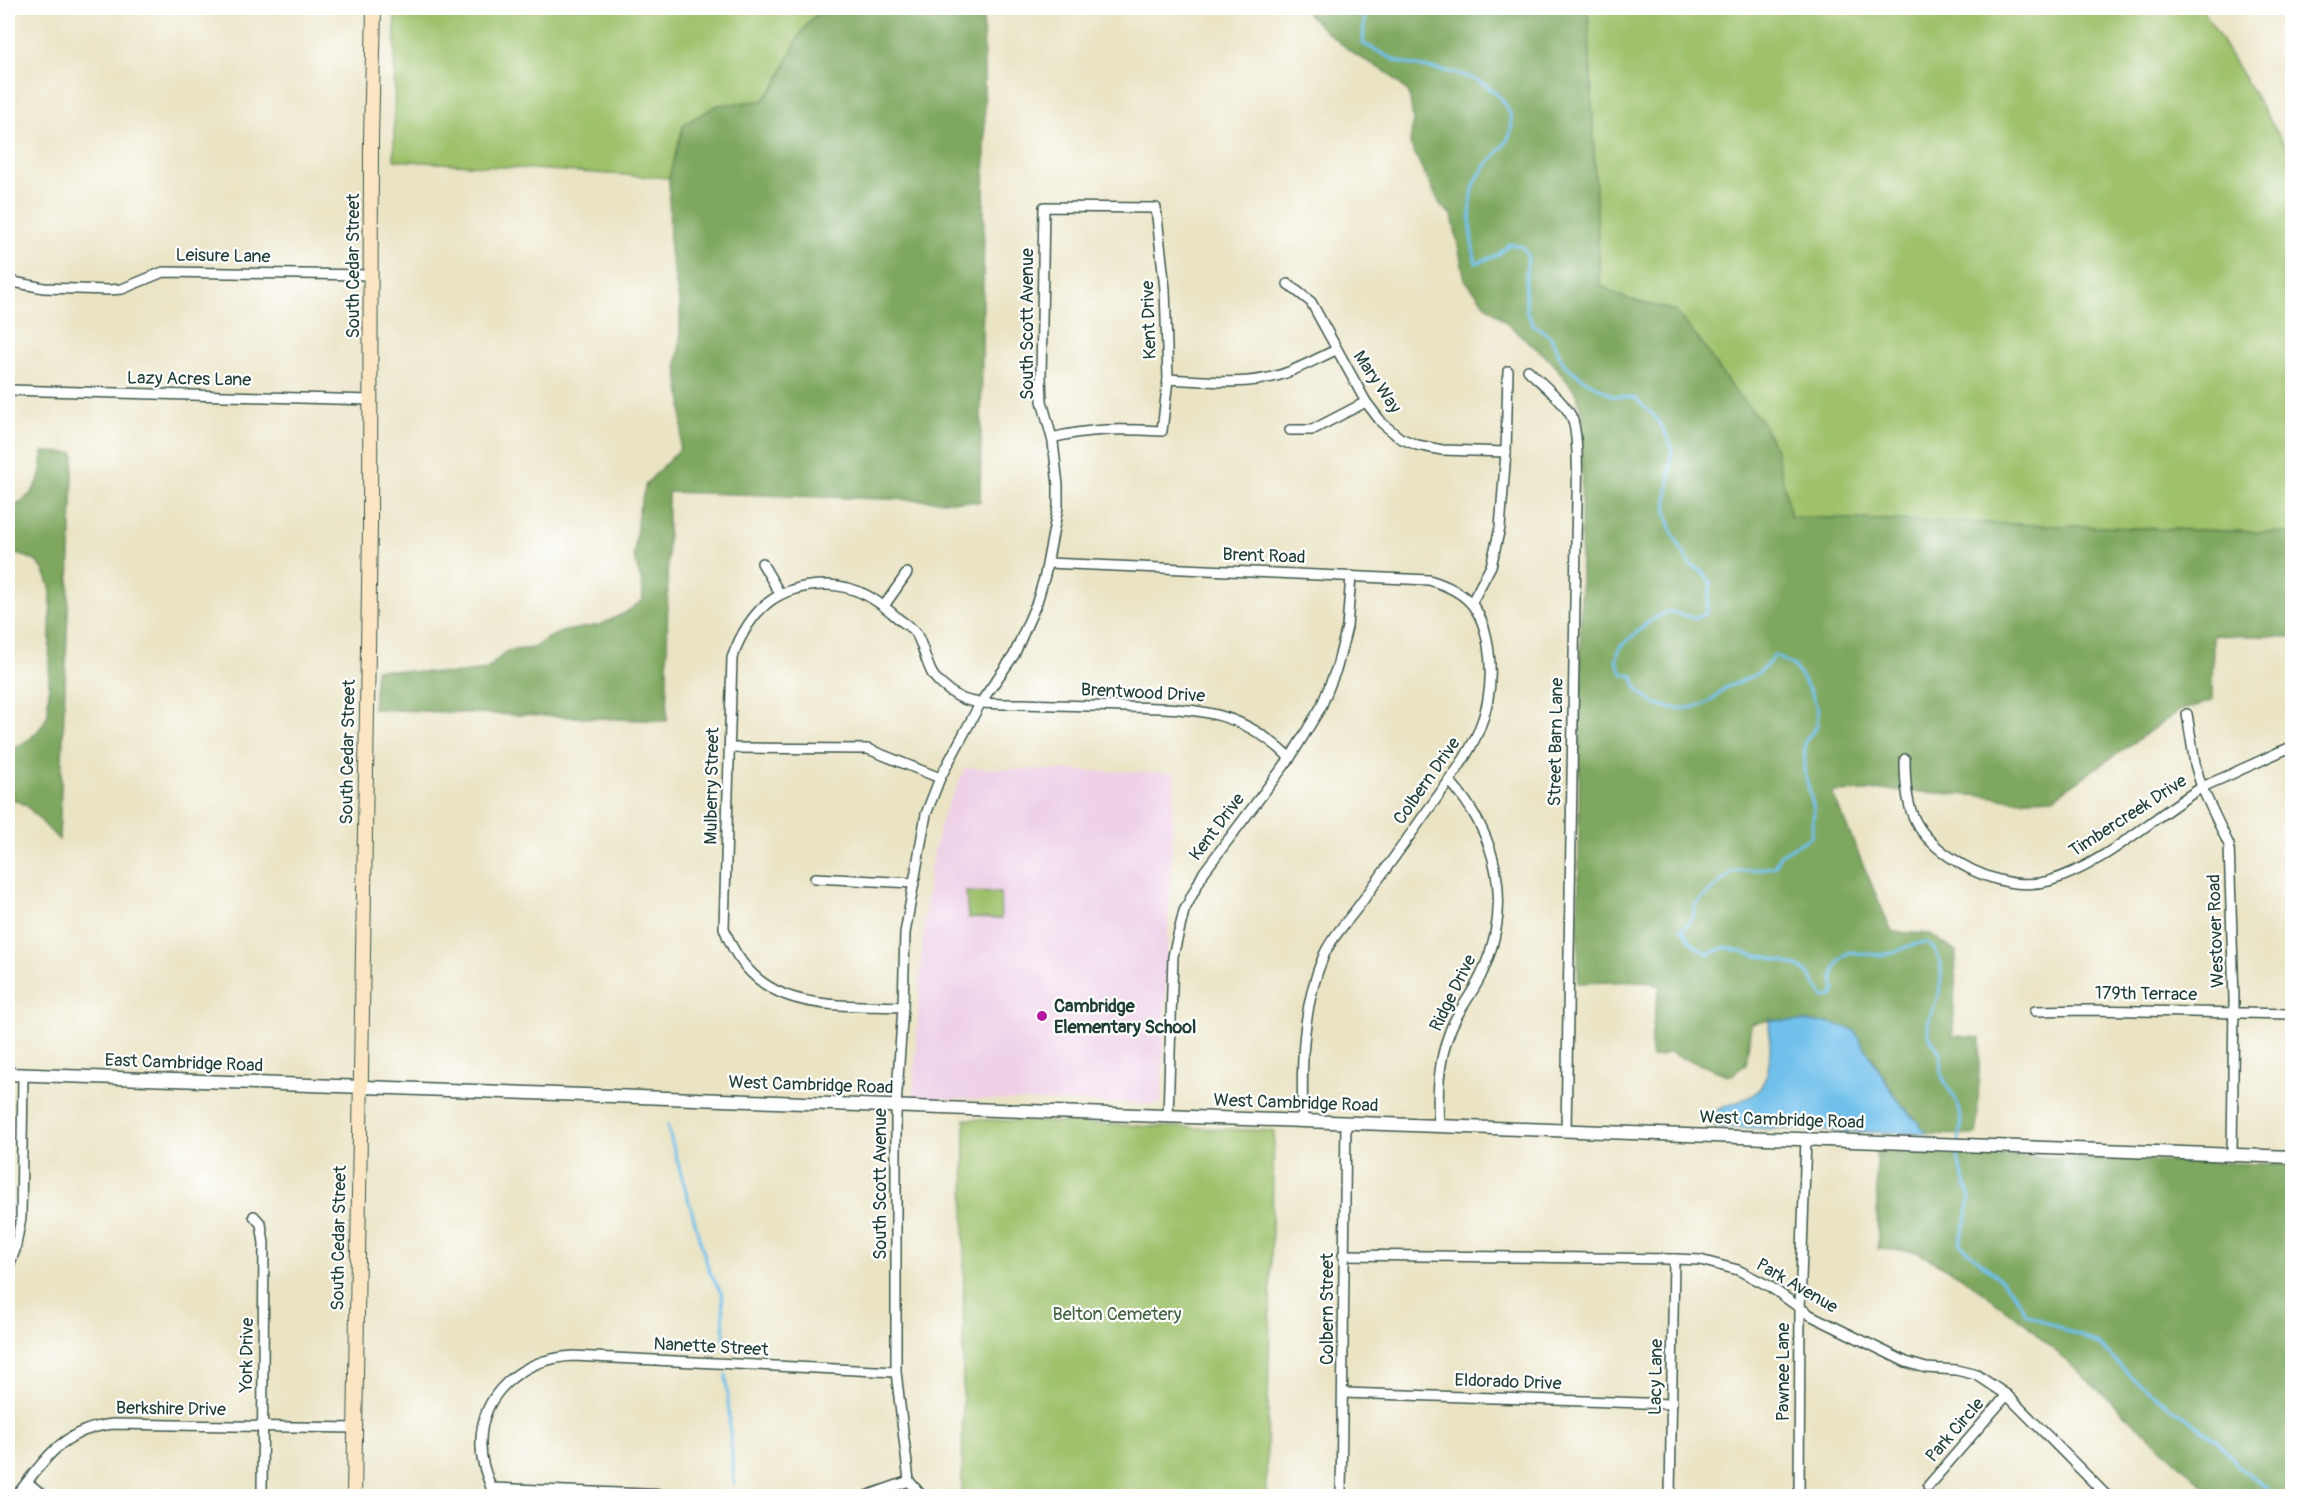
<svg xmlns="http://www.w3.org/2000/svg" width="2300" height="1504" viewBox="0 0 2300 1504" font-family="Pangolin,sans-serif">
	<style>
		.built { fill: #eed0e7 }
		.green { fill: #9ec16b; stroke: #5e7f50; stroke-width: 1.5 }
		.forest { fill: #7ea75f; stroke: #4e724a; stroke-width: 1.5 }
		.water { fill: #70c0eb; stroke: #487e90; stroke-width: 1.5 }
		.lines { fill: none; stroke-linecap: round; stroke-linejoin: round }
		.stream { stroke: #70c0eb; stroke-width: 3 }
		.minor-casing { stroke: #3d564a; stroke-width: 12 }
		.tertiary-casing { stroke: #3d564a; stroke-width: 15 }
		.secondary-casing { stroke: #3d564a; stroke-width: 16 }
		.minor { stroke: #fff; stroke-width: 9 }
		.tertiary { stroke: #fff; stroke-width: 12 }
		.secondary { stroke: #fbe6c4; stroke-width: 14 }
		.poi-dot { fill: #b5179e; stroke: #fff; stroke-width: 2 }
		.labels { text-anchor: middle; dominant-baseline: central; stroke-width: 4.5; stroke-linejoin: round; paint-order: stroke }
		.street-label { font-size: 18px; fill: #1f3d34; stroke: #fff }
		.poi-label { font-size: 18px; font-weight: bold; fill: #1f3d34; stroke: #fff; text-anchor: start }
		.park-label { font-size: 18px; fill: #456544; stroke: #fff }
	</style>
	<rect width="100%" height="100%" fill="#fff"/>
	<filter id="ink" filterUnits="userSpaceOnUse"><feTurbulence type="fractalNoise" baseFrequency=".0167" numOctaves="2"/><feDisplacementMap in="SourceGraphic" scale="12" xChannelSelector="R" yChannelSelector="G"/><feConvolveMatrix kernelMatrix="1 2 1 2 8 2 1 2 1" color-interpolation-filters="sRGB"/></filter>
	<filter id="wash" filterUnits="userSpaceOnUse"><feTurbulence type="fractalNoise" baseFrequency=".008" numOctaves="4" result="noise"/><feDisplacementMap in="SourceGraphic" scale="24" xChannelSelector="R" yChannelSelector="G"/><feGaussianBlur stdDeviation="1.35" result="paint"/><feColorMatrix in="noise" values="0 0 0 0 0 0 0 0 0 0 0 0 0 0 0 0 0 1.4 0 .05"/><feComposite in="paint" operator="in"/></filter>
	<g filter="url(#wash)">
		<rect width="100%" height="100%" fill="#eae4c5"/>
		<polygon class="built" points="965,768 1175,773 1161,1104 913,1098 923,934 930,869 942,818"/>
		<g class="green">
			<polygon points="395,8 828,8 812,18 798,38 776,85 762,101 745,102 684,124 669,178 394,160"/>
			<path d="M 1588,8 L 2171,8 C 2181,11 2190,8 2202,8 L 2292,157 L 2292,533 L 1790,517 L 1776,450 L 1762,422 L 1731,387 L 1702,344 L 1675,311 L 1624,298 L 1600,285 Z"/>
			<polygon points="966,892 1000,893 1001,919 968,918"/>
			<polygon points="965,1119 1274,1131 1266,1496 962,1496"/>
		</g>
		<g class="forest">
			<polygon points="828,8 983,8 985,139 980,502 668,492 667,721 373,709 376,669 452,674 486,670 507,651 533,648 548,638 564,631 600,625 625,613 643,600 642,583 634,558 638,514 646,484 679,450 682,430 682,403 677,364 680,343 680,306 670,251 669,178 684,124 718,105 762,101 776,85 798,38 812,18"/>
			<path d="M 1302,8 L 1588,8 L 1600,285 L 1624,298 L 1675,311 L 1702,344 L 1731,387 L 1762,422 L 1776,450 L 1791,517 L 2292,533 L 2292,637 L 2213,635 L 2212,701 L 2179,711 L 2053,798 L 2013,800 L 1987,796 L 1889,790 L 1832,792 L 1892,932 L 1931,934 L 1956,952 L 1953,1036 L 1980,1038 L 1977,1135 L 1928,1134 L 1896,1098 L 1873,1058 L 1769,1020 L 1751,1024 L 1746,1064 L 1732,1075 C 1721,1074 1716,1070 1705,1066 C 1692,1061 1682,1059 1669,1052 L 1661,1056 L 1652,1057 C 1648,1047 1657,998 1660,986 L 1645,981 L 1578,983 L 1582,415 L 1577,394 L 1552,362 L 1485,304 L 1465,280 L 1452,215 L 1441,206 L 1410,144 L 1413,119 L 1409,93 L 1388,73 L 1354,54 L 1324,30 Z"/>
			<path d="M 43,452 L 74,453 L 59,840 L 26,805 L 8,797 L 8,749 C 28,745 40,732 48,714 L 51,591 C 44,563 36,556 8,553 L 8,509 C 35,497 42,482 43,452 Z"/>
			<polygon points="1876,1152 2292,1165 2292,1496 2215,1496 2027,1325 1962,1277 1915,1251 1878,1249"/>
		</g>
		<path class="water" d="M 1769,1020 L 1831,1023 L 1854,1030 L 1896,1098 L 1928,1134 L 1715,1127 L 1716,1111 C 1729,1103 1744,1102 1755,1093 C 1774,1078 1770,1041 1769,1020 Z"/>
		<g class="lines">
			<g class="stream">
				<path d="M 1365,8 L 1363,44 C 1376,49 1388,58 1400,62 C 1428,70 1454,69 1480,82 C 1503,95 1523,119 1504,145 C 1493,159 1477,172 1473,190 C 1468,210 1471,243 1476,263 L 1498,255 L 1509,244 L 1522,246 L 1528,256 L 1525,285 L 1527,313 L 1533,324 L 1550,336 L 1564,364 L 1582,378 L 1613,396 L 1635,398 L 1655,417 L 1666,434 L 1672,450 L 1666,510 L 1672,533 L 1690,564 L 1701,571 L 1711,583 L 1706,614 L 1694,618 L 1668,611 L 1650,621 L 1620,647 L 1616,661 L 1623,674 L 1633,676 C 1634,680 1635,686 1638,689 C 1655,712 1693,714 1715,698 C 1719,695 1721,690 1725,688 C 1745,680 1763,675 1774,655 L 1794,666 L 1810,691 L 1818,709 L 1817,726 L 1805,742 L 1804,770 L 1814,809 L 1811,837 L 1780,855 L 1774,867 L 1732,872 L 1695,905 L 1694,914 L 1688,924 L 1681,929 L 1696,947 L 1709,954 L 1726,947 L 1757,956 L 1768,957 L 1800,967 L 1808,974 L 1824,997 L 1833,996 L 1835,989 C 1829,974 1837,960 1849,952 L 1878,955 L 1894,953 L 1908,946 L 1926,942 C 1943,953 1943,974 1939,993 C 1936,1005 1927,1017 1928,1029 C 1928,1038 1936,1047 1941,1054 C 1937,1088 1955,1087 1960,1112 C 1962,1121 1960,1133 1959,1142"/>
				<polyline points="667,1125 709,1271 722,1294 725,1350"/>
				<path d="M 1959,1148 L 1957,1158 L 1970,1196 L 1966,1221 L 1959,1243 C 1985,1268 2009,1280 2026,1314 L 2097,1343 L 2137,1382 L 2217,1440 L 2240,1468 L 2266,1486 L 2272,1496"/>
				<polyline points="726,1375 734,1483"/>
			</g>
		</g>
	</g>
	<g filter="url(#ink)">
		<g class="lines">
			<defs>
				<g id="minor">
					<polyline points="8,281 44,288 109,290 122,289 163,272 371,275"/>
					<polyline points="1288,284 1311,302 1366,402 1382,423 1400,438 1417,445 1442,450 1506,452"/>
					<path d="M 1528,370 C 1541,383 1565,402 1572,418 C 1581,440 1576,516 1576,543 L 1566,1131"/>
					<path d="M 1168,379 C 1205,381 1245,386 1280,375 C 1299,369 1318,358 1336,350"/>
					<polyline points="8,390 370,400"/>
					<polyline points="1290,430 1312,430 1366,402"/>
					<polyline points="762,563 780,594"/>
					<path d="M 1048,563 L 1429,580 C 1466,591 1482,607 1488,645 C 1500,719 1465,759 1425,814 C 1403,845 1381,876 1358,907 C 1347,922 1331,938 1324,955 C 1302,1006 1301,1066 1303,1121"/>
					<polyline points="1472,602 1491,566 1500,528 1506,452 1508,371"/>
					<polyline points="884,606 907,573"/>
					<polyline points="2187,714 2195,764 2202,788 2229,845 2234,999 2232,1154"/>
					<polyline points="729,748 868,749 940,778"/>
					<path d="M 1905,759 C 1905,804 1910,830 1950,857 C 1977,876 2016,890 2049,881 C 2102,866 2153,817 2201,788 C 2214,781 2229,776 2242,769 C 2259,762 2275,753 2292,747"/>
					<polyline points="815,878 913,883"/>
					<path d="M 903,1007 C 828,1004 755,1014 724,928 L 732,658 C 749,611 776,584 828,585 C 858,586 879,601 900,620 C 906,624 913,629 917,635 C 923,646 925,658 930,669 C 934,680 948,691 959,697 C 972,705 1006,704 1021,704 C 1056,705 1091,706 1126,707 C 1193,709 1238,707 1290,758"/>
					<polyline points="2035,1011 2089,1010 2292,1014"/>
					<polyline points="1168,1116 1173,956 1184,911 1204,872 1290,758 1321,707 1337,667 1347,627 1351,576"/>
					<path d="M 1439,1126 C 1437,1093 1438,1062 1450,1031 C 1458,1009 1474,993 1483,971 C 1513,903 1498,835 1449,780"/>
					<polyline points="254,1216 261,1224 264,1243 262,1496"/>
					<polyline points="1343,1255 1674,1259 1700,1260 1738,1270 1769,1286 1810,1315 1906,1362 1926,1368 1956,1370 1977,1375 2007,1395 2107,1496"/>
					<polyline points="8,1268 15,1250 21,1218 23,1075"/>
					<polyline points="1343,1393 1672,1404"/>
					<polyline points="27,1482 44,1496"/>
					<polyline points="1928,1486 2007,1395"/>
					<polyline points="491,1488 698,1496"/>
					<path d="M 16,1496 C 45,1460 62,1429 113,1424 L 355,1428"/>
					<path d="M 494,1496 C 489,1480 481,1465 481,1447 C 479,1393 522,1359 573,1356 L 896,1372"/>
					<polyline points="866,1496 909,1481"/>
					<path d="M 922,1496 L 909,1481 L 896,1372 L 896,1106 L 903,1007 L 905,933 L 926,814 L 940,778 L 981,702 L 1014,655 L 1037,602 L 1045,575 L 1058,507 L 1058,485 L 1053,442 L 1042,401 L 1041,378 L 1044,207 L 1156,208 L 1165,289 L 1168,379 L 1162,431 C 1124,429 1089,428 1052,438"/>
					<polyline points="1341,1496 1346,1122"/>
					<polyline points="1670,1496 1674,1259"/>
					<polyline points="1799,1496 1800,1308 1806,1139"/>
				</g>
				<polyline id="tertiary" points="8,1074 2292,1157"/>
				<polyline id="secondary" points="354,1496 370,528 371,139 374,8"/>
			</defs>
			<use href="#minor" class="minor-casing"/>
			<use href="#tertiary" class="tertiary-casing"/>
			<use href="#secondary" class="secondary-casing"/>
			<use href="#minor" class="minor"/>
			<use href="#tertiary" class="tertiary"/>
			<use href="#secondary" class="secondary"/>
		</g>
	</g>
	<circle class="poi-dot" cx="1042" cy="1016" r="6"/>
	<g class="labels">
		<g class="street-label">
			<text transform="translate(223 256) rotate(1)">Leisure Lane</text>
			<text transform="translate(353 266) rotate(-90)">South Cedar Street</text>
			<text transform="translate(1149 320) rotate(-92)">Kent Drive</text>
			<text transform="translate(1027 324) rotate(-90)">South Scott Avenue</text>
			<text transform="translate(189 379) rotate(1)">Lazy Acres Lane</text>
			<text transform="translate(1377 382) rotate(56)">Mary Way</text>
			<text transform="translate(1264 556) rotate(2)">Brent Road</text>
			<text transform="translate(1143 693) rotate(3)">Brentwood Drive</text>
			<text transform="translate(1556 742) rotate(-89)">Street Barn Lane</text>
			<text transform="translate(348 752) rotate(-89)">South Cedar Street</text>
			<text transform="translate(1427 781) rotate(-55)">Colbern Drive</text>
			<text transform="translate(712 786) rotate(-89)">Mulberry Street</text>
			<text transform="translate(2128 816) rotate(-33)">Timbercreek Drive</text>
			<text transform="translate(1217 827) rotate(-53)">Kent Drive</text>
			<text transform="translate(2216 931) rotate(-92)">Westover Road</text>
			<text transform="translate(1453 993) rotate(-64)">Ridge Drive</text>
			<text transform="translate(2146 994) rotate(1)">179th Terrace</text>
			<text transform="translate(184 1063) rotate(2)">East Cambridge Road</text>
			<text transform="translate(811 1085) rotate(2)">West Cambridge Road</text>
			<text transform="translate(1296 1103) rotate(2)">West Cambridge Road</text>
			<text transform="translate(1782 1120) rotate(2)">West Cambridge Road</text>
			<text transform="translate(880 1184) rotate(-90)">South Scott Avenue</text>
			<text transform="translate(339 1238) rotate(-89)">South Cedar Street</text>
			<text transform="translate(1797 1286) rotate(30)">Park Avenue</text>
			<text transform="translate(1327 1309) rotate(-90)">Colbern Street</text>
			<text transform="translate(711 1347) rotate(3)">Nanette Street</text>
			<text transform="translate(247 1355) rotate(-89)">York Drive</text>
			<text transform="translate(1783 1372) rotate(-90)">Pawnee Lane</text>
			<text transform="translate(1656 1377) rotate(-89)">Lacy Lane</text>
			<text transform="translate(1508 1382) rotate(2)">Eldorado Drive</text>
			<text transform="translate(171 1409) rotate(1)">Berkshire Drive</text>
			<text transform="translate(1955 1430) rotate(-49)">Park Circle</text>
		</g>
		<g class="poi-label">
			<text x="1054" y="1006">Cambridge<tspan x="1054" dy="21">Elementary School</tspan></text>
		</g>
		<g class="park-label">
			<text x="1117" y="1314">Belton Cemetery</text>
		</g>
	</g>
	<rect width="2300" height="1504" fill="none" stroke="#fff" stroke-width="30"/>
</svg>
